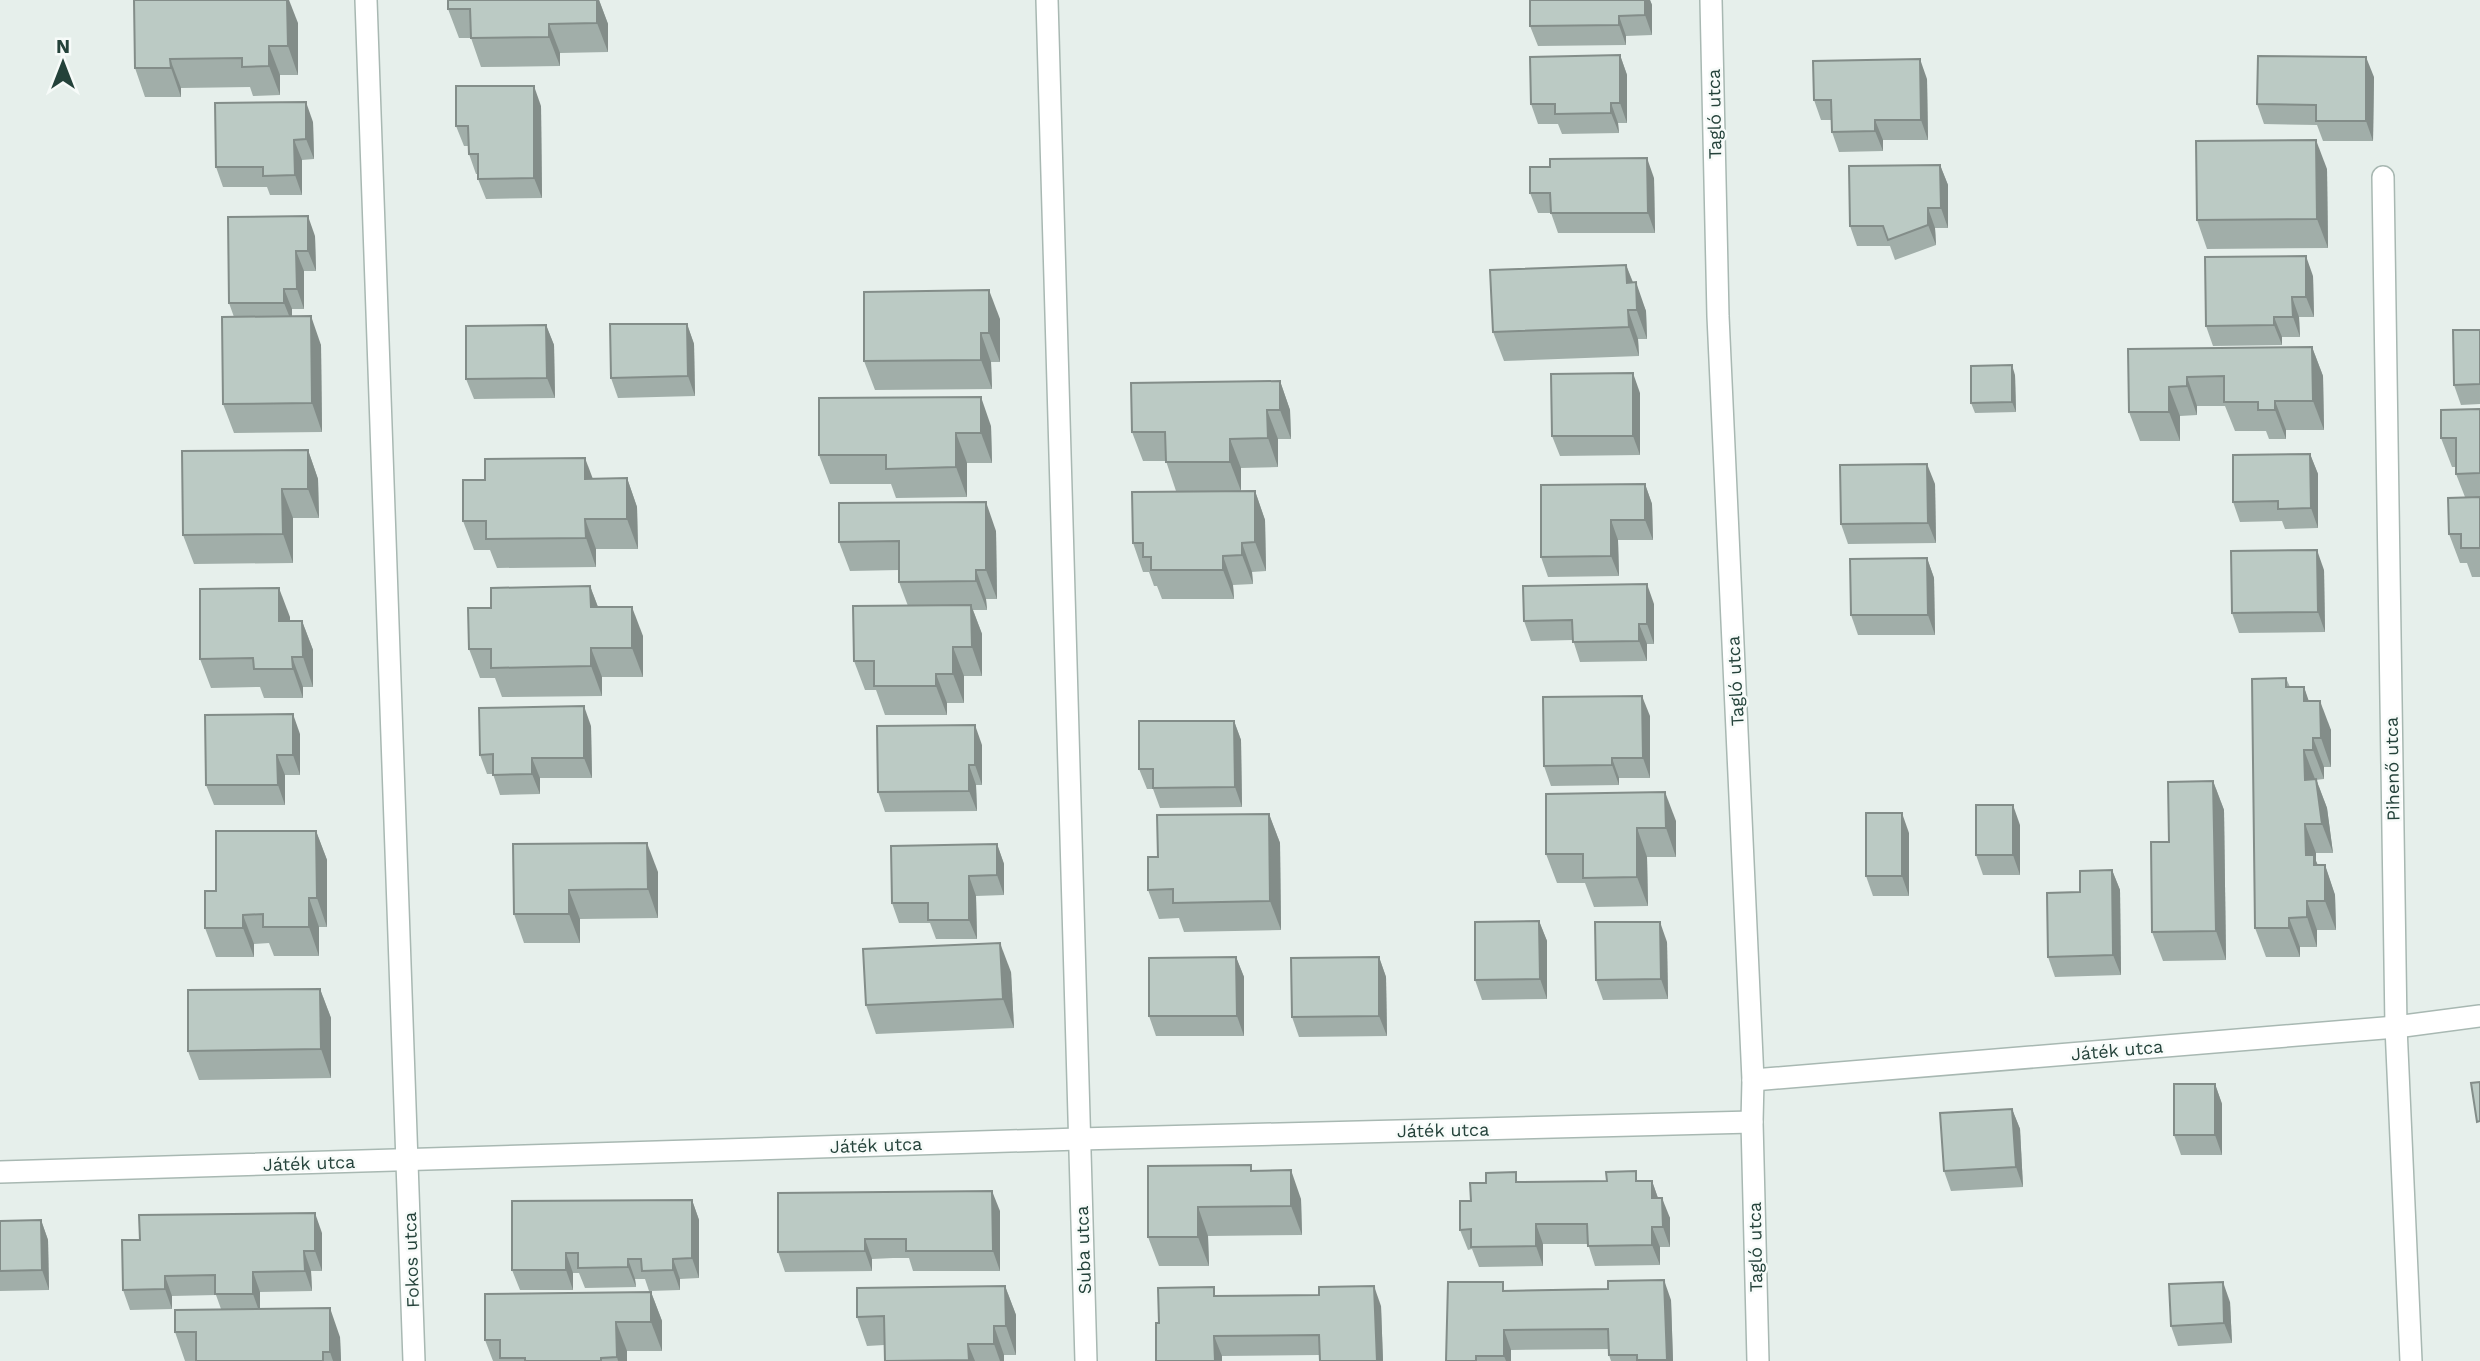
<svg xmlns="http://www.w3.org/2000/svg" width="2480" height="1361" viewBox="0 0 2480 1361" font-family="'Work Sans',sans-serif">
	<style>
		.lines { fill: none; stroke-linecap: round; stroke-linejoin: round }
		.street-casing { stroke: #a8b8b2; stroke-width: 24 }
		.street { stroke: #fff; stroke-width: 21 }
		.wall { fill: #a1aea9 }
		.shaded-wall { fill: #838d89 }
		.building { fill: #bbcac4; stroke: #838d89; stroke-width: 2 }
		.labels { text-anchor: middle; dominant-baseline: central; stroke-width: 5; stroke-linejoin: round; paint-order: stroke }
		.street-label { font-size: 18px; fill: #24423a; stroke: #f7fbf9 }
	</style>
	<rect width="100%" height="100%" fill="#e6efeb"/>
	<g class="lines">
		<defs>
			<g id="street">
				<polyline points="366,0 414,1361"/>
				<polyline points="1047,0 1086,1361"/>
				<polyline points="1711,0 1718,316 1753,1080 1752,1122 1758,1361"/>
				<polyline points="2383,177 2396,1027 2411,1361"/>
				<polyline points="1753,1080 2396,1027 2480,1016"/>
				<polyline points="0,1172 1079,1139 1752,1122"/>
			</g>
		</defs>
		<use href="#street" class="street-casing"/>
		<use href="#street" class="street"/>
	</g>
	<g class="wall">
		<polygon points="448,0 599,0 608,24 608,52 560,53 560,66 481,67 471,38 459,38 448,9"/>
		<polygon points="1530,0 1650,0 1652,5 1652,35 1626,36 1626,45 1538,46 1530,26"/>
		<polygon points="298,23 298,75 280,75 280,95 253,96 250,87 181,88 181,97 145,97 135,68"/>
		<polygon points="1620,55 1627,75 1627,123 1618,123 1619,133 1562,134 1558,124 1538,124 1531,104"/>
		<polygon points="2374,77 2373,141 2323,141 2317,125 2264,124 2257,104"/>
		<polygon points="1927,79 1928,140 1883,140 1883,151 1839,152 1832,132 1832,120 1821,120 1814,100"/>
		<polygon points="541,106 542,198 486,199 478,179 478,174 476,174 469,154 469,146 464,146 456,126"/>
		<polygon points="313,122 314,159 302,160 302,195 270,195 267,187 223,187 216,167"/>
		<polygon points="1940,165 1948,185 1948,228 1935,228 1936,245 1895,260 1890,246 1857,246 1850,226"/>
		<polygon points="2327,169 2328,248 2207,249 2197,220"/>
		<polygon points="1654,178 1655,233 1558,233 1551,213 1538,213 1530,193"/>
		<polygon points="315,236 316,271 304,271 304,309 292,309 292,316 321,345 322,432 234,433 223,404 234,317 229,303"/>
		<polygon points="1626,265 1633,282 1646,311 1647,339 1638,339 1639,356 1504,361 1493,332"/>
		<polygon points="2313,276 2314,317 2299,317 2300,337 2282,337 2282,345 2213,346 2206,326"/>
		<polygon points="1000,319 1000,362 991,362 992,389 875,390 864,361"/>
		<polygon points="687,324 694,344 695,396 618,398 611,378"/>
		<polygon points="546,325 554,345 555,398 474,399 466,379"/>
		<polygon points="2480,330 2480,404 2461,405 2454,385"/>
		<polygon points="2312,347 2323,376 2324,430 2286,430 2286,439 2269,439 2266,431 2235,431 2225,406 2197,406 2197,415 2180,416 2180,441 2140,441 2129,412 2128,349"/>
		<polygon points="2015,375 2016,412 1975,413 1971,403"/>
		<polygon points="1280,381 1290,410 1291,439 1278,439 1278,467 1241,468 1241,491 1255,491 1265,520 1266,571 1252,572 1253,584 1233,585 1234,599 1162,599 1157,586 1154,586 1149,572 1143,572 1133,543 1176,491 1166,461 1143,461 1132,432"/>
		<polygon points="1640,393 1640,455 1560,456 1552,436"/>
		<polygon points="2480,409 2480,577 2472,577 2467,563 2460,563 2449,534 2465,497 2456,474 2456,467 2452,467 2441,438"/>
		<polygon points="991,426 992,463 967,463 967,497 896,498 891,484 830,484 819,455"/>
		<polygon points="308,450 318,479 319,518 293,518 293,563 194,564 183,535"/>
		<polygon points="2310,454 2318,474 2318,528 2285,529 2282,521 2240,522 2233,502"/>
		<polygon points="627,478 637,507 638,549 596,549 596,567 497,568 490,550 474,550 463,521 593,479"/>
		<polygon points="1645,484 1652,504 1653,540 1618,540 1619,576 1548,577 1541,557"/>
		<polygon points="1935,484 1936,543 1848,544 1841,524"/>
		<polygon points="996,531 997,599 986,599 987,610 973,610 982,634 982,676 964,676 964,703 947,703 947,715 885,715 876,690 865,690 854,661 908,606 899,582 899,570 850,571 839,542"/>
		<polygon points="1927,558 1934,578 1935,635 1858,635 1851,615"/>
		<polygon points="2324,570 2325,632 2239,633 2232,613"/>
		<polygon points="590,586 598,607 643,636 643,677 602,677 602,696 502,697 495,678 480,678 469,649 491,608"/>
		<polygon points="1654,604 1654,644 1647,644 1647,661 1580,662 1573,640 1531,641 1524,621"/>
		<polygon points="290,617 290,621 302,621 313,650 313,687 303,687 303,698 264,698 260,687 211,688 200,659"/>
		<polygon points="2286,678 2290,687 2304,687 2308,701 2331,730 2331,767 2324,767 2324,779 2315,780 2316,779 2327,808 2333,853 2316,853 2316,861 2318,865 2325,865 2335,895 2336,930 2317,930 2317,947 2300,947 2300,957 2266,957 2255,928"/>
		<polygon points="1650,716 1650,778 1619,778 1619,785 1551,786 1544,766"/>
		<polygon points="1234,721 1241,740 1242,807 1160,808 1153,789 1147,789 1139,769"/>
		<polygon points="591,726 592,778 540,778 540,794 500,795 493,774 487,774 480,755"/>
		<polygon points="300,734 300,775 285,775 285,805 214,805 206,785"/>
		<polygon points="982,745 982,785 976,785 977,811 885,812 878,792"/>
		<polygon points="2213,781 2224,810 2226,960 2163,961 2152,932 2169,842"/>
		<polygon points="1546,794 1676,821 1676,857 1647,857 1648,906 1594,907 1585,883 1557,883 1546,854"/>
		<polygon points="1269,814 1280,843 1281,930 1184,932 1179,918 1159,919 1148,890 1158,857"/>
		<polygon points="2020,825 2020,875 1983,875 1976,855"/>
		<polygon points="316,831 327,860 327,927 319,927 319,956 274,956 269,943 254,944 254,957 216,957 205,928 216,891"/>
		<polygon points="1909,833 1909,896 1873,896 1866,876"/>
		<polygon points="513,844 658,872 658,918 580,919 580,943 524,943 514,914"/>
		<polygon points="997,844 1004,864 1004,895 976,896 977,939 936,939 930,923 899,923 892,903"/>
		<polygon points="2112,870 2120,890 2121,975 2055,977 2048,957 2080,892"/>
		<polygon points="1539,921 1547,941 1547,999 1482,1000 1475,980"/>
		<polygon points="1667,942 1668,999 1603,1000 1596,980"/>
		<polygon points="1236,957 1244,977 1244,1036 1156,1036 1149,1016"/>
		<polygon points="1379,957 1386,977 1387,1036 1299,1037 1292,1017"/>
		<polygon points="1011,972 1014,1028 876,1034 866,1005"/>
		<polygon points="320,989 331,1018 331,1078 199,1080 188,1051"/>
		<polygon points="2215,1084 2222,1104 2222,1155 2181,1155 2174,1135"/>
		<polygon points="2012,1109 2020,1129 2023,1187 1951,1191 1944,1171"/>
		<polygon points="1253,1171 1301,1199 1302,1235 1208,1236 1209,1266 1159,1266 1148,1237"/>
		<polygon points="1652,1181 1658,1198 1670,1218 1670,1247 1660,1247 1660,1265 1595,1266 1588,1244 1543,1244 1543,1266 1479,1267 1472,1249 1468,1250 1460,1230 1471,1201 1519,1182"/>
		<polygon points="692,1200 699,1220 699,1278 680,1279 680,1290 649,1291 645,1279 635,1279 636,1287 585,1288 579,1273 573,1273 573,1290 520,1290 512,1270"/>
		<polygon points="1000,1211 1000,1271 913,1271 909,1258 893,1258 872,1259 872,1271 785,1272 778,1252"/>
		<polygon points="41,1220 48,1240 49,1290 0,1291 0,1221"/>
		<polygon points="322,1233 322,1271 311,1271 312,1291 260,1292 260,1309 340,1337 341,1361 185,1361 175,1332 221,1309 216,1295 172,1296 172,1309 130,1310 123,1290 140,1240"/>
		<polygon points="1005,1286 1016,1315 1016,1355 1004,1355 1004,1361 885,1361 884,1345 867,1346 857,1317"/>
		<polygon points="1506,1291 1671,1300 1673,1361 1611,1361 1609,1355 1609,1349 1511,1350 1511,1361 1446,1361"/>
		<polygon points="651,1292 662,1321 662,1351 627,1351 627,1361 493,1361 485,1340"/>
		<polygon points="1217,1296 1381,1306 1383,1361 1320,1361 1319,1355 1222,1356 1222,1361 1156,1361 1159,1323"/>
		<polygon points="2230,1302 2232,1343 2178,1346 2171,1326"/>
	</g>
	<g class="shaded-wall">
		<polygon points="287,0 289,0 298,23 298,75 288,46"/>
		<polygon points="597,0 599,0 608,24 608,52 597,23"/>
		<polygon points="1645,0 1650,0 1652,5 1652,35 1645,15"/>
		<polygon points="1619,16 1626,36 1626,45 1619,25"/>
		<polygon points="549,24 560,53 560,66 549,37"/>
		<polygon points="269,46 280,75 280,95 269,66"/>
		<polygon points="1620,55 1627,75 1627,123 1620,103"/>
		<polygon points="2366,57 2374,77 2373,141 2366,121"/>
		<polygon points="170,59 181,88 181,97 171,68"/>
		<polygon points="1920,59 1927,79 1928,140 1921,120"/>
		<polygon points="534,86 541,106 542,198 534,178"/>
		<polygon points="306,102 313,122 314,159 306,139"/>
		<polygon points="1611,103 1618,123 1619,133 1611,113"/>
		<polygon points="1875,120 1883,140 1883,151 1875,131"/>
		<polygon points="294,140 302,160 302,195 295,175"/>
		<polygon points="2316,140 2327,169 2328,248 2317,219"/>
		<polygon points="1647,158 1654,178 1655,233 1648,213"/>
		<polygon points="1940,165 1948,185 1948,228 1941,208"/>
		<polygon points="1928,208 1935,228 1936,245 1928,225"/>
		<polygon points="308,216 315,236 316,271 308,251"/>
		<polygon points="296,251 304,271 304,309 297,289"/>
		<polygon points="2306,256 2313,276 2314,317 2306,297"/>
		<polygon points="1626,265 1636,291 1636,282 1646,311 1647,339 1627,283"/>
		<polygon points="284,289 292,309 292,323 284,303"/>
		<polygon points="989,290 1000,319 1000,362 989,333"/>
		<polygon points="2292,297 2299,317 2300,337 2293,317"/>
		<polygon points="1628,310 1638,339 1639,356 1629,327"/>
		<polygon points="311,316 321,345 322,432 312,403"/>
		<polygon points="2274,317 2282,337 2282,345 2274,325"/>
		<polygon points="687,324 694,344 695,396 688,376"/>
		<polygon points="546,325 554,345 555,398 547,378"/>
		<polygon points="981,333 991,362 992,389 981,360"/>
		<polygon points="2312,347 2323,376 2324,430 2313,401"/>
		<polygon points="2012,365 2015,375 2016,412 2012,402"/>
		<polygon points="1633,373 1640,393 1640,455 1633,436"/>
		<polygon points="2187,377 2197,406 2197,415 2187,386"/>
		<polygon points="1280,381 1290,410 1291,439 1280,410"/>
		<polygon points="2169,387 2180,416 2180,441 2169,412"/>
		<polygon points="981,397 991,426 992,463 981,433"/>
		<polygon points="2275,401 2286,430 2286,439 2275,410"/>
		<polygon points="1267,410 1278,439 1278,467 1268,438"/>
		<polygon points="956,433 967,463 967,497 956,467"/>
		<polygon points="1230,439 1241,468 1241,491 1230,462"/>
		<polygon points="308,450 318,479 319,518 308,489"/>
		<polygon points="2310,454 2318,474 2318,528 2311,508"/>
		<polygon points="585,458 596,487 585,479"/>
		<polygon points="1927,464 1935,484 1936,543 1928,523"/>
		<polygon points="627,478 637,507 638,549 627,519"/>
		<polygon points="1645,484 1652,504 1653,540 1645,520"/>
		<polygon points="282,489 293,518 293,563 283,534"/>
		<polygon points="1255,491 1265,520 1266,571 1255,542"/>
		<polygon points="986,502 996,531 997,599 986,570"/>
		<polygon points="585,519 596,549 596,567 586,538"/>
		<polygon points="1611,520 1618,540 1619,576 1611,556"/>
		<polygon points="1242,543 1252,572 1253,584 1242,555"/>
		<polygon points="2317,550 2324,570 2325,632 2318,612"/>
		<polygon points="1223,556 1233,585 1234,599 1223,570"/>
		<polygon points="1927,558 1934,578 1935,635 1928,615"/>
		<polygon points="976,570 986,599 987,610 976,581"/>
		<polygon points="1647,584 1654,604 1654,644 1647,624"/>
		<polygon points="590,586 601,615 591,607"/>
		<polygon points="279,588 290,617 290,650 279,621"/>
		<polygon points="971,605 982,634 982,676 972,647"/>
		<polygon points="632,607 643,636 643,677 632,648"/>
		<polygon points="302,621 313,650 313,687 303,657"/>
		<polygon points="1639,624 1647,644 1647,661 1639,641"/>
		<polygon points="953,647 964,676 964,703 953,674"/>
		<polygon points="591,648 602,677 602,696 591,666"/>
		<polygon points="292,657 303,687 303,698 293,669"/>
		<polygon points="936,674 947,703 947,715 936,686"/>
		<polygon points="2304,687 2314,716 2304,701"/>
		<polygon points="1642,696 1650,716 1650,778 1643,758"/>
		<polygon points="2320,701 2331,730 2331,767 2321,738"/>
		<polygon points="584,706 591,726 592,778 584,758"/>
		<polygon points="293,714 300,734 300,775 293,755"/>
		<polygon points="1234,721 1241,740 1242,807 1235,787"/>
		<polygon points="975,725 982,745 982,785 975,765"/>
		<polygon points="2313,738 2324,767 2324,779 2313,750"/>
		<polygon points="2304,750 2315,779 2315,809 2305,780"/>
		<polygon points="277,755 285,775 285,805 278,785"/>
		<polygon points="532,758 540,778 540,794 532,774"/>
		<polygon points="1612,758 1619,778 1619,785 1612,765"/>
		<polygon points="969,765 976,785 977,811 969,791"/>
		<polygon points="2316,779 2327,808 2333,853 2322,824"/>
		<polygon points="2213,781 2224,810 2226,960 2216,931"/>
		<polygon points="1665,792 1676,821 1676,857 1666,828"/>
		<polygon points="2013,805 2020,825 2020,875 2013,855"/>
		<polygon points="1902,813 1909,833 1909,896 1902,876"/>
		<polygon points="1269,814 1280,843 1281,930 1270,901"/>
		<polygon points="2305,824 2316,853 2316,861 2324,884 2306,855"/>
		<polygon points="1637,828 1647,857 1648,906 1637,877"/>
		<polygon points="316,831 327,860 327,927 317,898"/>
		<polygon points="647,843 658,872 658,918 648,889"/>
		<polygon points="997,844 1004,864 1004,895 997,875"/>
		<polygon points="2325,865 2335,895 2336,930 2325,901"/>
		<polygon points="2112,870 2120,890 2121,975 2113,955"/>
		<polygon points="969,876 976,896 977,939 969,920"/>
		<polygon points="569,890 580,919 580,943 569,914"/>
		<polygon points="309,898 319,927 319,956 309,927"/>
		<polygon points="2307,901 2317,930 2317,947 2307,917"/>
		<polygon points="243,915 254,944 254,957 243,928"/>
		<polygon points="2289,918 2300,947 2300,957 2289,928"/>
		<polygon points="1539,921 1547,941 1547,999 1540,979"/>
		<polygon points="1660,922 1667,942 1668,999 1661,979"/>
		<polygon points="1000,943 1011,972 1014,1028 1003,999"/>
		<polygon points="1236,957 1244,977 1244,1036 1237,1016"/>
		<polygon points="1379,957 1386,977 1387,1036 1379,1016"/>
		<polygon points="320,989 331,1018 331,1078 321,1049"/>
		<polygon points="2215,1084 2222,1104 2222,1155 2215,1135"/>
		<polygon points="2012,1109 2020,1129 2023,1187 2016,1167"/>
		<polygon points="1291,1170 1301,1199 1302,1235 1291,1206"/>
		<polygon points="1652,1181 1659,1201 1652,1198"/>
		<polygon points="992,1191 1000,1211 1000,1271 993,1251"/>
		<polygon points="1662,1198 1670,1218 1670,1247 1663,1227"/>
		<polygon points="692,1200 699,1220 699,1278 692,1258"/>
		<polygon points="1198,1207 1208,1236 1209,1266 1198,1237"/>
		<polygon points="315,1213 322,1233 322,1271 315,1251"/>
		<polygon points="41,1220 48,1240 49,1290 42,1270"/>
		<polygon points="1536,1224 1543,1244 1543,1266 1536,1246"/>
		<polygon points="1652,1227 1660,1247 1660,1265 1652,1245"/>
		<polygon points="865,1239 872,1259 872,1271 865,1251"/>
		<polygon points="304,1251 311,1271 312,1291 305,1271"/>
		<polygon points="566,1253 573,1273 573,1290 566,1270"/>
		<polygon points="628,1259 635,1279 636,1287 628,1267"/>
		<polygon points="673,1259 680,1279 680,1290 673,1270"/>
		<polygon points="253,1272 260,1292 260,1314 253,1294"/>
		<polygon points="165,1276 172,1296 172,1309 165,1289"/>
		<polygon points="1664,1280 1671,1300 1673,1361 1667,1361 1667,1360"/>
		<polygon points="2223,1282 2230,1302 2232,1343 2224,1323"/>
		<polygon points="1005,1286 1016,1315 1016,1355 1006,1326"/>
		<polygon points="1374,1286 1381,1306 1383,1361 1377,1361"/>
		<polygon points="651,1292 662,1321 662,1351 651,1322"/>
		<polygon points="330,1308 340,1337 341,1361 333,1361 330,1352"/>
		<polygon points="616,1322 627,1351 627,1361 618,1361 617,1357"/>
		<polygon points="994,1326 1004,1355 1004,1361 1000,1361 994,1344"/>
		<polygon points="1504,1330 1511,1350 1511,1361 1506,1361 1504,1356"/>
		<polygon points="1214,1336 1222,1356 1222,1361 1215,1361"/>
		<polygon points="968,1344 975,1361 969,1361 969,1360"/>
	</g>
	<g class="building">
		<polygon points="134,0 287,0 288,46 269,46 269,66 242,67 242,58 170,59 171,68 135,68"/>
		<polygon points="448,0 597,0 597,23 549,24 549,37 471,38 470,9 448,9"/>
		<polygon points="1530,0 1645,0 1645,15 1619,16 1619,25 1530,26"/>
		<polygon points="1620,55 1620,103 1611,103 1611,113 1555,114 1555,104 1531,104 1530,57"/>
		<polygon points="2258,56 2366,57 2366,121 2316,121 2316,105 2257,104"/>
		<polygon points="1920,59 1921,120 1875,120 1875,131 1832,132 1831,100 1814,100 1813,61"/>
		<polygon points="456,86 534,86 534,178 478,179 478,154 469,154 468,126 456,126"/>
		<polygon points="306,102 306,139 294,140 295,175 263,176 263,167 216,167 215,103"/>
		<polygon points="2316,140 2317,219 2197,220 2196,141"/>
		<polygon points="1647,158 1648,213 1551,213 1550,193 1530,193 1530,167 1550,167 1550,159"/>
		<polygon points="1940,165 1941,208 1928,208 1928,225 1888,240 1883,226 1850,226 1849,166"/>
		<polygon points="308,216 308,251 296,251 297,289 284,289 284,303 229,303 228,217"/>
		<polygon points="2306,256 2306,297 2292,297 2293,317 2274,317 2274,325 2206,326 2205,257"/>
		<polygon points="1626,265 1627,283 1636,282 1637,310 1628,310 1629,327 1493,332 1490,270"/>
		<polygon points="989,290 989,333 981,333 981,360 864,361 864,292"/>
		<polygon points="311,316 312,403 223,404 222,317"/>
		<polygon points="610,324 687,324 688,376 611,378"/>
		<polygon points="546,325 547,378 466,379 466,326"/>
		<polygon points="2453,330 2480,330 2480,384 2454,385"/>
		<polygon points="2312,347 2313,401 2275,401 2275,410 2258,410 2258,402 2224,402 2224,376 2187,377 2187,386 2169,387 2169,412 2129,412 2128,349"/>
		<polygon points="2012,365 2012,402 1971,403 1971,366"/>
		<polygon points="1633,373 1633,436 1552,436 1551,374"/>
		<polygon points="1280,381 1280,410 1267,410 1268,438 1230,439 1230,462 1166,462 1165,432 1132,432 1131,383"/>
		<polygon points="981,397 981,433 956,433 956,467 886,469 886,455 819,455 819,398"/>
		<polygon points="2480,409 2480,473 2456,474 2456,438 2441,438 2441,410"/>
		<polygon points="308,450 308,489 282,489 283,534 183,535 182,451"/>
		<polygon points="2310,454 2311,508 2278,509 2278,501 2233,502 2233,455"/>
		<polygon points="585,458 585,479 627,478 627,519 585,519 586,538 486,539 486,521 463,521 463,480 485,480 485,459"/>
		<polygon points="1927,464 1928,523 1841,524 1840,465"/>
		<polygon points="1645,484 1645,520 1611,520 1611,556 1541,557 1541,485"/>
		<polygon points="1255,491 1255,542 1242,543 1242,555 1223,556 1223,570 1151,570 1151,557 1143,557 1143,543 1133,543 1132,492"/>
		<polygon points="2480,497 2480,548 2461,548 2461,534 2449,534 2448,498"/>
		<polygon points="986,502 986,570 976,570 976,581 899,582 899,541 839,542 839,503"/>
		<polygon points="2317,550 2318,612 2232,613 2231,551"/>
		<polygon points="1927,558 1928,615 1851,615 1850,559"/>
		<polygon points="1647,584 1647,624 1639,624 1639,641 1573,642 1572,620 1524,621 1523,586"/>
		<polygon points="590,586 591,607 632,607 632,648 591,648 591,666 491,668 491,649 469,649 468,608 491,608 491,588"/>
		<polygon points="279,588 279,621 302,621 303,657 292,657 293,669 254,669 253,658 200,659 200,589"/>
		<polygon points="971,605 972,647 953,647 953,674 936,674 936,686 874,686 874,661 854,661 853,606"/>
		<polygon points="2286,678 2286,687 2304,687 2304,701 2320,701 2321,738 2313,738 2313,750 2304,750 2305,780 2316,779 2322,824 2305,824 2306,855 2314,855 2314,865 2325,865 2325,901 2307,901 2307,917 2289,918 2289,928 2255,928 2252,679"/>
		<polygon points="1642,696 1643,758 1612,758 1612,765 1544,766 1543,697"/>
		<polygon points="584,706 584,758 532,758 532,774 493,775 493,754 480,755 479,708"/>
		<polygon points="293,714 293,755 277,755 278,785 206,785 205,715"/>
		<polygon points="1139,721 1234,721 1235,787 1153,788 1153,769 1139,769"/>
		<polygon points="975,725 975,765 969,765 969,791 878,792 877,726"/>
		<polygon points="2213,781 2216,931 2152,932 2151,842 2169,842 2168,782"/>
		<polygon points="1665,792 1666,828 1637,828 1637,877 1583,878 1583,854 1546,854 1546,794"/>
		<rect x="1976" y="805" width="37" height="50"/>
		<rect x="1866" y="813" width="36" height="63"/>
		<polygon points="1269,814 1270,901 1173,903 1173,889 1148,890 1148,857 1158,857 1157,815"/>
		<polygon points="216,831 316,831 317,898 309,898 309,927 263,927 263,914 243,915 243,928 205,928 205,891 216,891"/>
		<polygon points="647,843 648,889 569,890 569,914 514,914 513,844"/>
		<polygon points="997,844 997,875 969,876 969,920 928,920 928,903 892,903 891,846"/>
		<polygon points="2112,870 2113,955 2048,957 2047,893 2080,892 2080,871"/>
		<polygon points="1539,921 1540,979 1475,980 1475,922"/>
		<polygon points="1595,922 1660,922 1661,979 1596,980"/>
		<polygon points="1000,943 1003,999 866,1005 863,949"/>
		<polygon points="1236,957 1237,1016 1149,1016 1149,958"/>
		<polygon points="1379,957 1379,1016 1292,1017 1291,958"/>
		<polygon points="320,989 321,1049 188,1051 188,990"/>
		<polygon points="2480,1082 2480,1121 2477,1122 2471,1083"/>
		<rect x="2174" y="1084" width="41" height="51"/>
		<polygon points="2012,1109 2016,1167 1944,1171 1940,1113"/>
		<polygon points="1251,1165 1251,1171 1291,1170 1291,1206 1198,1207 1198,1237 1148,1237 1148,1166"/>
		<polygon points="1636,1171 1636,1181 1652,1181 1652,1198 1662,1198 1663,1227 1652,1227 1652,1245 1588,1246 1587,1224 1536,1224 1536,1246 1471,1247 1471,1229 1460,1230 1460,1201 1471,1201 1470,1183 1486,1183 1486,1173 1516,1172 1516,1182 1607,1181 1606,1172"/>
		<polygon points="992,1191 993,1251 906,1251 906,1239 865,1239 865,1251 778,1252 778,1193"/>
		<polygon points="692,1200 692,1258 673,1259 673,1270 642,1271 641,1259 628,1259 628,1267 578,1268 578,1253 566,1253 566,1270 512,1270 512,1201"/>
		<polygon points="315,1213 315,1251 304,1251 305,1271 253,1272 253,1294 215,1294 215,1275 165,1276 165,1289 123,1290 122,1240 140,1240 139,1215"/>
		<polygon points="41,1220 42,1270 0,1271 0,1221"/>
		<polygon points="1664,1280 1667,1360 1637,1360 1637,1355 1609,1355 1608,1329 1504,1330 1504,1356 1476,1356 1476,1361 1446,1361 1448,1282 1503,1282 1503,1291 1608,1289 1608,1281"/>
		<polygon points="2223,1282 2224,1323 2171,1326 2169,1284"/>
		<polygon points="1005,1286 1006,1326 994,1326 994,1344 968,1344 969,1360 885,1361 884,1316 857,1317 857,1288"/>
		<polygon points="1374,1286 1377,1361 1320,1361 1319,1335 1214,1336 1215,1361 1156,1361 1156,1323 1159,1323 1158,1288 1214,1287 1214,1296 1319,1295 1319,1287"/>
		<polygon points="651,1292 651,1322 616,1322 617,1357 601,1358 601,1361 525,1361 525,1358 500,1358 500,1340 485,1340 485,1294"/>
		<polygon points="330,1308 330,1352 323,1352 323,1361 196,1361 196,1332 175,1332 175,1310"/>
	</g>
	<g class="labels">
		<g class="street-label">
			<text transform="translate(1714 114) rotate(-91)">Tagló utca</text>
			<text transform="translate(1735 681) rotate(-93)">Tagló utca</text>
			<text transform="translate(2392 769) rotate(-91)">Pihenő utca</text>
			<text transform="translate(2117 1050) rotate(-5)">Játék utca</text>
			<text transform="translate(1443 1130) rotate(-1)">Játék utca</text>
			<text transform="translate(876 1145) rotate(-2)">Játék utca</text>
			<text transform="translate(309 1163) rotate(-2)">Játék utca</text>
			<text transform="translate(1755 1247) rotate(-91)">Tagló utca</text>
			<text transform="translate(1083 1250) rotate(-92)">Suba utca</text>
			<text transform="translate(411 1260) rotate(-92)">Fokos utca</text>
		</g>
	</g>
	<g transform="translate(63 63)" stroke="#f7fbf9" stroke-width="5" paint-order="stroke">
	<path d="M0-5L12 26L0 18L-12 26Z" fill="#24423a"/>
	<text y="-10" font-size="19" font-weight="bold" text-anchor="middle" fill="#24423a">N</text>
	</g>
</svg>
